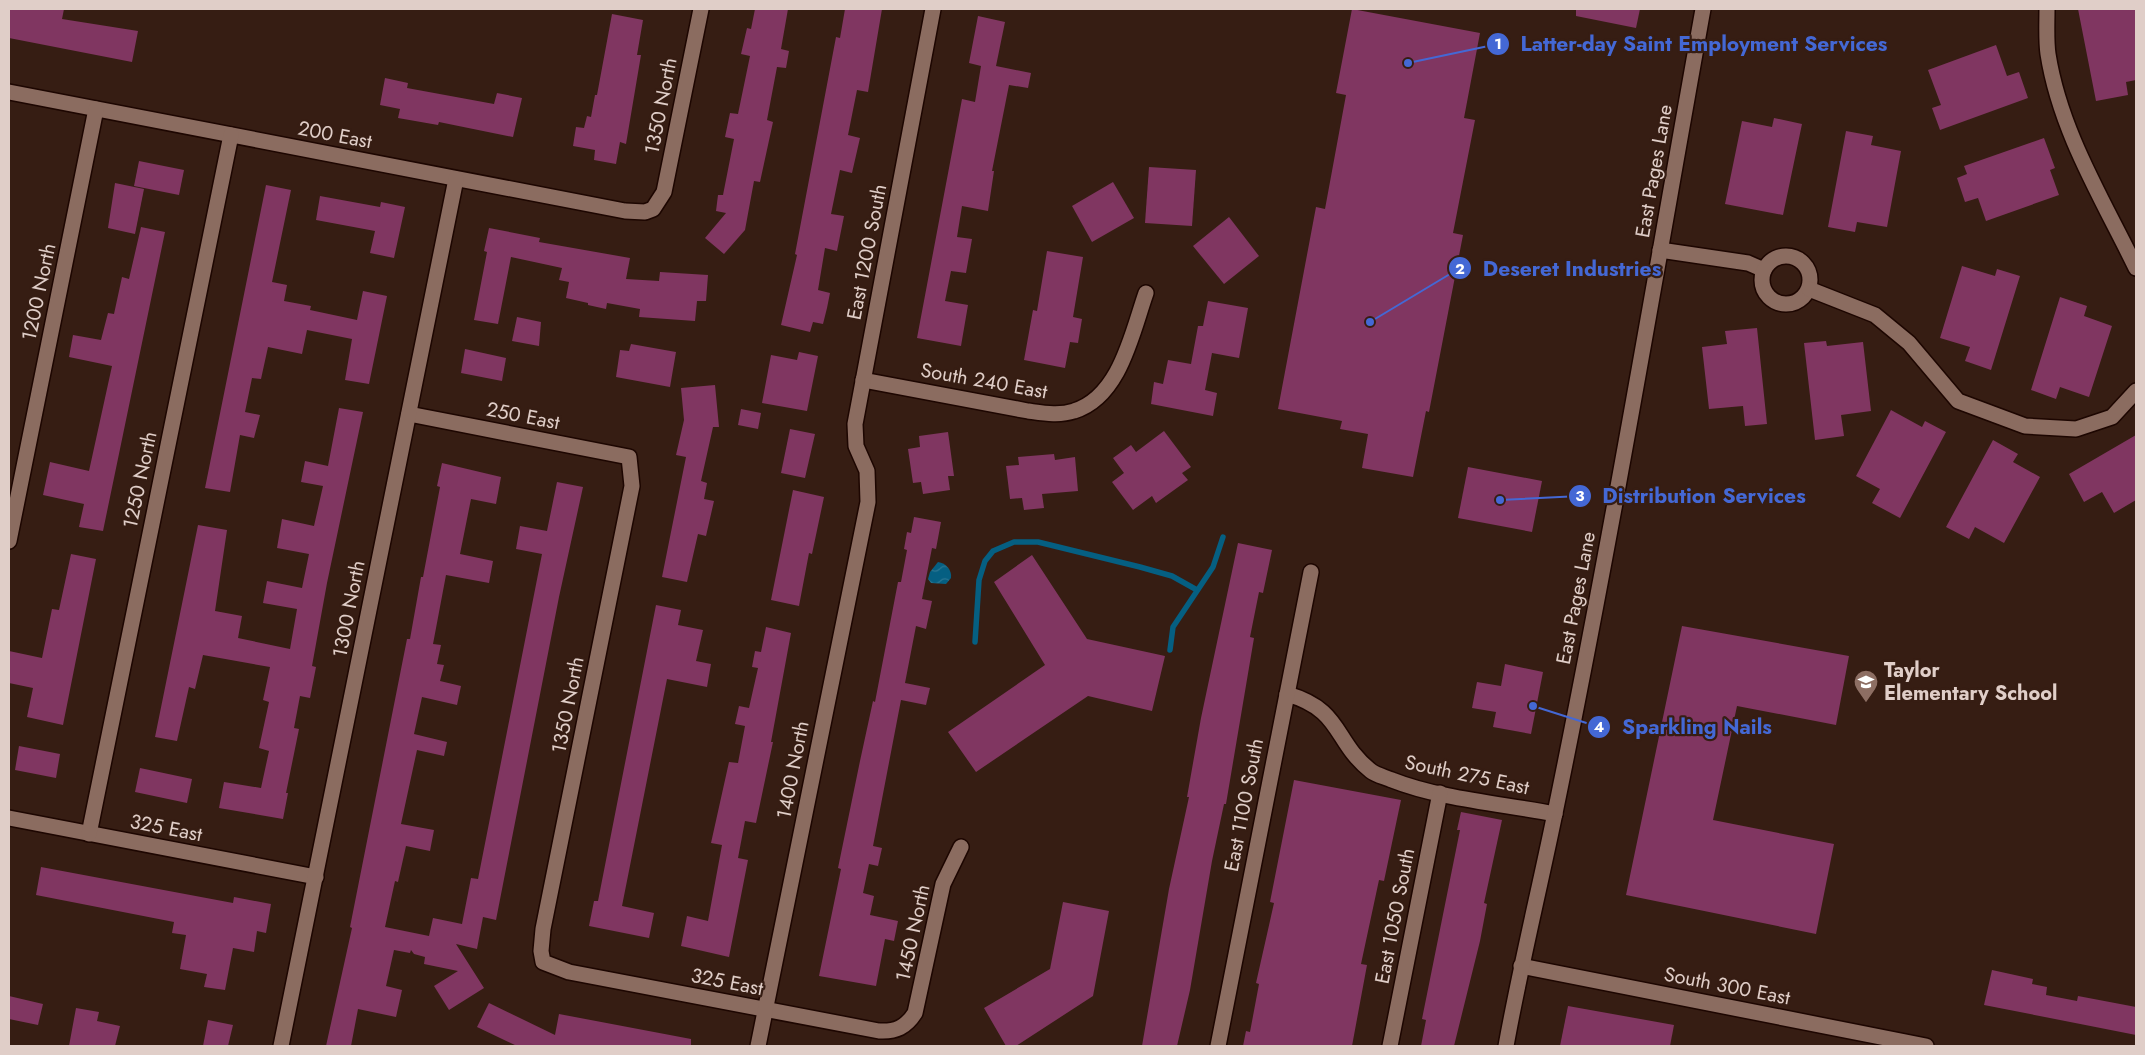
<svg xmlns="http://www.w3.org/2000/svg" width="2145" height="1055" viewBox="0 0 2145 1055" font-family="Jost,sans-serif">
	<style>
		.water { fill: url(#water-waves) }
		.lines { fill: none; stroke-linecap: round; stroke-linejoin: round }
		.stream { stroke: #055f82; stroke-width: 5.5 }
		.building { fill: #803661 }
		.street-casing { stroke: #1d0601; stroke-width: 18 }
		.secondary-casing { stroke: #1d0601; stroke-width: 18 }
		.street { stroke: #8b6c60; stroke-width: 15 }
		.secondary { stroke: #8b6c60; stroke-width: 15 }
		.labels { text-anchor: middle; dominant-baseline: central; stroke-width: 4.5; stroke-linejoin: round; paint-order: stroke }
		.street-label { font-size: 20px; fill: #e0cec8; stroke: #361d13 }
		.poi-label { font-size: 20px; font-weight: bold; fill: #e0cec8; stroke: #361d13; text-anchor: start }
		.leader { fill: none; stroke: #4468d5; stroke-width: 2 }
		.callout-dot { fill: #4468d5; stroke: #361d13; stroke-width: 2 }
		.mark-label { font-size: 15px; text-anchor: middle; font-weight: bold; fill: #fff }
		.callout-label { font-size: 21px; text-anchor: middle; font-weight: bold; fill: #4468d5; stroke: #361d13; stroke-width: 4.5; stroke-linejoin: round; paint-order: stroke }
	</style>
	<defs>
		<pattern id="water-waves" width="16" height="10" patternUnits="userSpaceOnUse" patternTransform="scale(1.25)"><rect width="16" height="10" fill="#055f82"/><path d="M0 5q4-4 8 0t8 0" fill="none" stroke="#297592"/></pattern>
	</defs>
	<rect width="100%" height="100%" fill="#361d13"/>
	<path class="water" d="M 938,562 C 946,563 952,570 951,578 L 946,584 L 931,583 L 928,579 L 930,572 Z"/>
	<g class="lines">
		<g class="stream">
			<polyline points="975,642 979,580 985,561 993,551 1014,542 1038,542 1140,567 1172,576 1197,590"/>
			<polyline points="1170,650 1173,627 1213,567 1223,537"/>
		</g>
	</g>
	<g class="building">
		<polygon points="9,9 64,9 62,19 138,31 132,62 9,38"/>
		<polygon points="755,9 788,9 781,49 789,51 786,68 777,67 767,120 773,122 760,182 754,181 745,230 724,254 705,238 726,213 716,211 718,195 723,195 734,139 725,137 730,113 738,114 750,56 741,54 747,28 751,29"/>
		<polygon points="845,9 882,9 868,92 857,90 848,135 860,138 852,173 840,170 831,214 844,216 837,251 825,248 818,290 830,293 827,308 823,324 813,322 810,332 781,325 797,255 795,254 836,37 840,38"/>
		<polygon points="1352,9 1480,33 1464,118 1475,120 1453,233 1463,235 1429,412 1426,411 1413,477 1362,468 1368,434 1340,429 1342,421 1278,409 1316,207 1325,209 1346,95 1336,93"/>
		<polygon points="1576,9 1640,9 1636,28 1576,16"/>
		<polygon points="2078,9 2136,9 2136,80 2126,82 2128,95 2096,101"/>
		<polygon points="612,14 643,20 637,55 641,55 626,144 620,142 616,164 594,160 595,150 573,146 576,127 584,128 587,116 591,117 595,95 597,95"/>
		<polygon points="978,16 1005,22 996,66 1031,73 1028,88 1009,85 992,171 994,171 988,211 962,206 957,237 972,239 966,273 951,271 945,301 968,305 961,346 917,338 962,99 975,102 981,66 969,63"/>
		<polygon points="1996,45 2007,76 2019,72 2028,98 1940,130 1932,108 1941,105 1928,70"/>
		<polygon points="385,78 408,83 407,88 494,104 497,93 522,98 513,137 439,122 438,125 398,118 400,109 380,105"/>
		<polygon points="1774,118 1802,124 1783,215 1725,204 1742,121 1772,127"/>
		<polygon points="1846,131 1873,136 1871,145 1901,151 1887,227 1857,222 1855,232 1828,227"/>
		<polygon points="2044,138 2055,168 2050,170 2059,195 1986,221 1978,198 1965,202 1957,178 1967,174 1964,166"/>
		<polygon points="139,161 184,170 179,195 134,186"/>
		<polygon points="1149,167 1196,170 1192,226 1145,223"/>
		<polygon points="1113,182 1134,218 1092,242 1072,206"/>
		<polygon points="115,183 144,189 135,234 108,228"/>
		<polygon points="266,185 291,190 272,282 287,285 284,301 311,306 310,310 357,320 363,291 387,296 369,384 345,380 352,339 307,330 302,354 268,347 261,379 252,378 245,412 260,415 254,438 240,435 230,492 205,488"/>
		<polygon points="320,196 380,207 381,202 405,207 394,258 370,253 375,231 316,220"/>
		<polygon points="1229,217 1259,256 1224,284 1193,246"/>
		<polygon points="141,227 165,232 103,531 79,527 84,504 43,495 50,462 89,471 112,366 69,357 73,335 101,340 108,313 114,314 122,277 129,279"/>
		<polygon points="489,228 540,238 539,242 630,258 626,279 659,281 660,272 708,275 706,301 697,301 695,321 639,317 640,309 607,303 606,309 588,305 588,303 566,298 569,282 559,280 562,268 511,257 498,324 474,320 487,252 484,251"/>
		<polygon points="1047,251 1083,257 1073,317 1082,319 1078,343 1070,342 1065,368 1024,360 1033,310 1037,311"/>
		<polygon points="1962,266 1995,276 1997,269 2020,276 1991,370 1965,361 1970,347 1940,338"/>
		<polygon points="2060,297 2087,306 2084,316 2112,326 2089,397 2060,387 2056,399 2031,390"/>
		<polygon points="1208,301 1248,308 1239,358 1212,353 1205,390 1217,393 1213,416 1151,404 1154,382 1163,384 1168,360 1191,364 1198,326 1203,326"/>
		<polygon points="517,317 541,322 539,346 512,341"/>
		<polygon points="1757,328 1767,424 1745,426 1743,406 1709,409 1702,347 1727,344 1725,331"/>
		<polygon points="1826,341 1827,346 1863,342 1871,411 1841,415 1844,436 1815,440 1804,343"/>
		<polygon points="631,344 676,352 670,387 616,377 620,350 629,351"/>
		<polygon points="465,349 506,358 502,381 461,373"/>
		<polygon points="799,352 818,356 807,411 762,403 771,355 797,360"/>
		<polygon points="715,385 719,427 713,427 701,481 707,483 704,499 714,501 706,536 698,534 687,582 662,577 686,457 676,455 684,420 681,388"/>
		<polygon points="339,408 363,412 327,583 312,666 316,667 310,698 300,696 294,728 299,729 286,793 288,793 283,819 219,808 224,782 261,788 269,751 259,748 269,702 263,700 270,667 203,655 195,689 189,687 177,741 155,737 198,525 227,530 215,611 242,616 238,638 290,649 297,609 263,603 267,581 302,588 309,554 277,548 282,519 314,526 323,486 301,482 305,461 328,466"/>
		<polygon points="741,409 761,413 758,429 738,425"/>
		<polygon points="1891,410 1922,427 1925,421 1946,432 1900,518 1872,503 1880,489 1856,476"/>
		<polygon points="790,429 815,434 805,478 781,473"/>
		<polygon points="1164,431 1191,467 1182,473 1188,480 1156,503 1152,496 1133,510 1112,482 1124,473 1113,458 1131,445 1136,452"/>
		<polygon points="948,432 954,476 948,476 950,490 923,494 921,482 913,483 908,449 920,447 919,436"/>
		<polygon points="2136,435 2136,500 2114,513 2102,492 2084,502 2069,474"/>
		<polygon points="1993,440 2018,454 2013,462 2040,477 2004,543 1975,527 1969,539 1946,527"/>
		<polygon points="1054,454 1055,460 1075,457 1078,491 1042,494 1044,508 1024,510 1022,498 1010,499 1006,466 1019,465 1018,457"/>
		<polygon points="442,463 501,477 496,504 471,499 460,554 493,561 489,583 446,575 433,644 441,645 437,664 444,665 440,681 461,686 457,705 422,697 414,734 447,742 444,756 417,750 401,824 434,830 430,851 406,846 398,882 395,881 385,927 429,936 433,918 462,924 471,878 478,879 542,554 516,549 520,526 547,531 557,482 583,487 559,597 496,920 483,917 477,949 456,944 484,988 449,1010 434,986 458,971 424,964 425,957 414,954 411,950 410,953 394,950 386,986 402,990 396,1017 358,1009 351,1046 326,1046 352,928 350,927 407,639 410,639 421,577 423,577 440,487 437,486"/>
		<polygon points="1468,467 1542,481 1532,532 1458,518"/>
		<polygon points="793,490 824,497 812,554 809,553 799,606 771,600"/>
		<polygon points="914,517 941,522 936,549 932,548 922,599 932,601 926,629 916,626 905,683 930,688 926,705 901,700 873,846 882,848 878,866 869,864 863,893 874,896 870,915 898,921 894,941 885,939 876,986 819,976 841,869 838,868 860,761 873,701 875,702 898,582 901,582 907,550 904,549 907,532 911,533"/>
		<polygon points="1238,543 1272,550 1263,593 1259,592 1250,637 1254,638 1226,804 1224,804 1212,861 1190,990 1177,1046 1142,1046 1169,889 1189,797 1187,797 1201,718"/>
		<polygon points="71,554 96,559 63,725 27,717 33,688 9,683 9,651 42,658 52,609 59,610"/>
		<polygon points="1032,555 1087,639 1165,656 1152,711 1088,696 976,772 948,732 1045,665 994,582"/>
		<polygon points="656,605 681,610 678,625 703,630 696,661 711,664 707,687 667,679 622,906 654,913 649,938 589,926 594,901 598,901"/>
		<polygon points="1682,626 1849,656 1836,725 1737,706 1713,820 1834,844 1816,934 1626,895"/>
		<polygon points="766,627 791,633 771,742 773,742 756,823 745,821 738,858 748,860 729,957 681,946 687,916 708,921 722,845 711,843 729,762 738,763 745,726 735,724 739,706 749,708 758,668 752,667 755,651 761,652"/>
		<polygon points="1505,664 1543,672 1531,734 1493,727 1496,712 1472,708 1477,682 1501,686"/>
		<polygon points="19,746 60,754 56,778 15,770"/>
		<polygon points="140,768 192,779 187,803 135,792"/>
		<polygon points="1294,780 1401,800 1384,881 1379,880 1361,964 1367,965 1352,1046 1243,1046 1246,1031 1250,1032 1259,984 1256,983 1274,903 1270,902"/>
		<polygon points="1461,812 1502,820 1484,903 1487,904 1480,941 1454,1046 1421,1046 1426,1020 1422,1019 1460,830 1457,830"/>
		<polygon points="41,867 233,903 234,897 271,904 266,933 257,931 254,952 233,948 225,990 204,987 207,974 180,969 186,935 172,933 174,922 36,895"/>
		<polygon points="1063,902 1109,911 1093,996 1016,1046 1006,1046 984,1008 1050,969"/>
		<polygon points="1992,970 2033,979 2032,984 2047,987 2046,995 2077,1001 2078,996 2136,1007 2136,1035 1984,1005"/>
		<polygon points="9,996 43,1004 38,1025 9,1019"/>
		<polygon points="489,1003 555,1035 559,1014 691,1039 691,1046 517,1046 477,1027"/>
		<polygon points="1568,1006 1674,1025 1670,1046 1560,1046"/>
		<polygon points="76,1008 99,1012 97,1021 120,1026 115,1046 69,1046"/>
		<polygon points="208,1020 233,1025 228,1046 203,1046"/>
	</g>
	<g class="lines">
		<defs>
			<g id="street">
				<path d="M 2047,9 C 2047,24 2046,40 2048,54 C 2060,131 2103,200 2136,268"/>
				<polyline points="9,92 625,211 645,212 653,209 664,192 701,9"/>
				<polyline points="1660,250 1748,263 1764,270"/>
				<circle cx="1786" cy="280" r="24"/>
				<polyline points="1809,289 1875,315 1909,343 1958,401 2025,426 2076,429 2112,417 2136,391"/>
				<path d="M 863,380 L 1028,411 C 1043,413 1059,416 1074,411 C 1120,397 1132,333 1146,293"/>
				<path d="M 409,414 L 629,457 L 632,486 L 543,929 L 541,951 L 543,962 L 569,972 L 879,1031 C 896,1032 906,1027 915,1013 L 943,884 L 961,847"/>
				<polyline points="9,541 96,109"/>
				<path d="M 1287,694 C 1343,710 1333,741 1371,771 C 1376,775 1385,777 1392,780 C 1440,799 1504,804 1555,814"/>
				<polyline points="9,818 316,877"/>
				<polyline points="89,834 231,135"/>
				<polyline points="1521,966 1926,1046"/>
				<polyline points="281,1046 456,179"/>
				<polyline points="758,1046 868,502 867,471 856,446 855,424 933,9"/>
				<polyline points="1218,1046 1311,572"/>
				<polyline points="1390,1046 1440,793"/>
			</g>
			<path id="secondary" d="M 1506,1046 C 1520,968 1539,891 1555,813 C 1610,546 1655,277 1703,9"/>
		</defs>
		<use href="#street" class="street-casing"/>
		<use href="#secondary" class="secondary-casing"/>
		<use href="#street" class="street"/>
		<use href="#secondary" class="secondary"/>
	</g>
	<defs>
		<symbol id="school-pin" viewBox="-11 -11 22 30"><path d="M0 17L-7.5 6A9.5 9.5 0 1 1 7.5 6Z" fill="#8d6e63" stroke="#361d13"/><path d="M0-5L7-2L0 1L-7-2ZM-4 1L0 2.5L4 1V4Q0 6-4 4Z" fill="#fff"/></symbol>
	</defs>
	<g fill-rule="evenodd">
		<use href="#school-pin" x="1852" y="668" width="28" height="38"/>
	</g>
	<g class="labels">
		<g class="street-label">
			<text transform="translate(661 106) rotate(-79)">1350 North</text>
			<text transform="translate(335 135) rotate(11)">200 East</text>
			<text transform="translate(1654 171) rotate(-80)">East Pages Lane</text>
			<text transform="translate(867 252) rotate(-79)">East 1200 South</text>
			<text transform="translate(39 292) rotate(-78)">1200 North</text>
			<text transform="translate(984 381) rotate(10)">South 240 East</text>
			<text transform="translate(523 416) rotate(11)">250 East</text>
			<text transform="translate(140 480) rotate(-78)">1250 North</text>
			<text transform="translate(1576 598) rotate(-79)">East Pages Lane</text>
			<text transform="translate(349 609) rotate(-79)">1300 North</text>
			<text transform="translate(568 705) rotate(-79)">1350 North</text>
			<text transform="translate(793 770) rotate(-79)">1400 North</text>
			<text transform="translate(1467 775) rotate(12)">South 275 East</text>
			<text transform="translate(1244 805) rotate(-79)">East 1100 South</text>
			<text transform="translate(166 828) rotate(11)">325 East</text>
			<text transform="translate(1395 916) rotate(-79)">East 1050 South</text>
			<text transform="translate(913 933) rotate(-78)">1450 North</text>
			<text transform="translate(727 982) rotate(11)">325 East</text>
			<text transform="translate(1727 986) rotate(11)">South 300 East</text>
		</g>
		<g class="poi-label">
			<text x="1884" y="670">Taylor<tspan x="1884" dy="23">Elementary School</tspan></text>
		</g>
	</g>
	<path class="leader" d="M1408 63L1498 44M1370 322L1460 268M1500 500L1580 496M1533 706L1599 727"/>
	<g class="callout-dot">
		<circle cx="1408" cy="63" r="5"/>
		<circle cx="1370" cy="322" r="5"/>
		<circle cx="1500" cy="500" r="5"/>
		<circle cx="1533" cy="706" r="5"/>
		<circle cx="1498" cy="44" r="12"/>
		<circle cx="1460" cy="268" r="12"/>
		<circle cx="1580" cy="496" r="12"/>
		<circle cx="1599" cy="727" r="12"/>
	</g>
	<g class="mark-label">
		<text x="1498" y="49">1</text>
		<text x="1460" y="274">2</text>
		<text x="1580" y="501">3</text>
		<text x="1599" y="732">4</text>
	</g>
	<g class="callout-label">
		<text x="1704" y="51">Latter-day Saint Employment Services</text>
		<text x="1572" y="276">Deseret Industries</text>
		<text x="1704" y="503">Distribution Services</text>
		<text x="1697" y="734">Sparkling Nails</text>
	</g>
	<rect width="2145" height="1055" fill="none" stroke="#e0cec8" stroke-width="20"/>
</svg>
